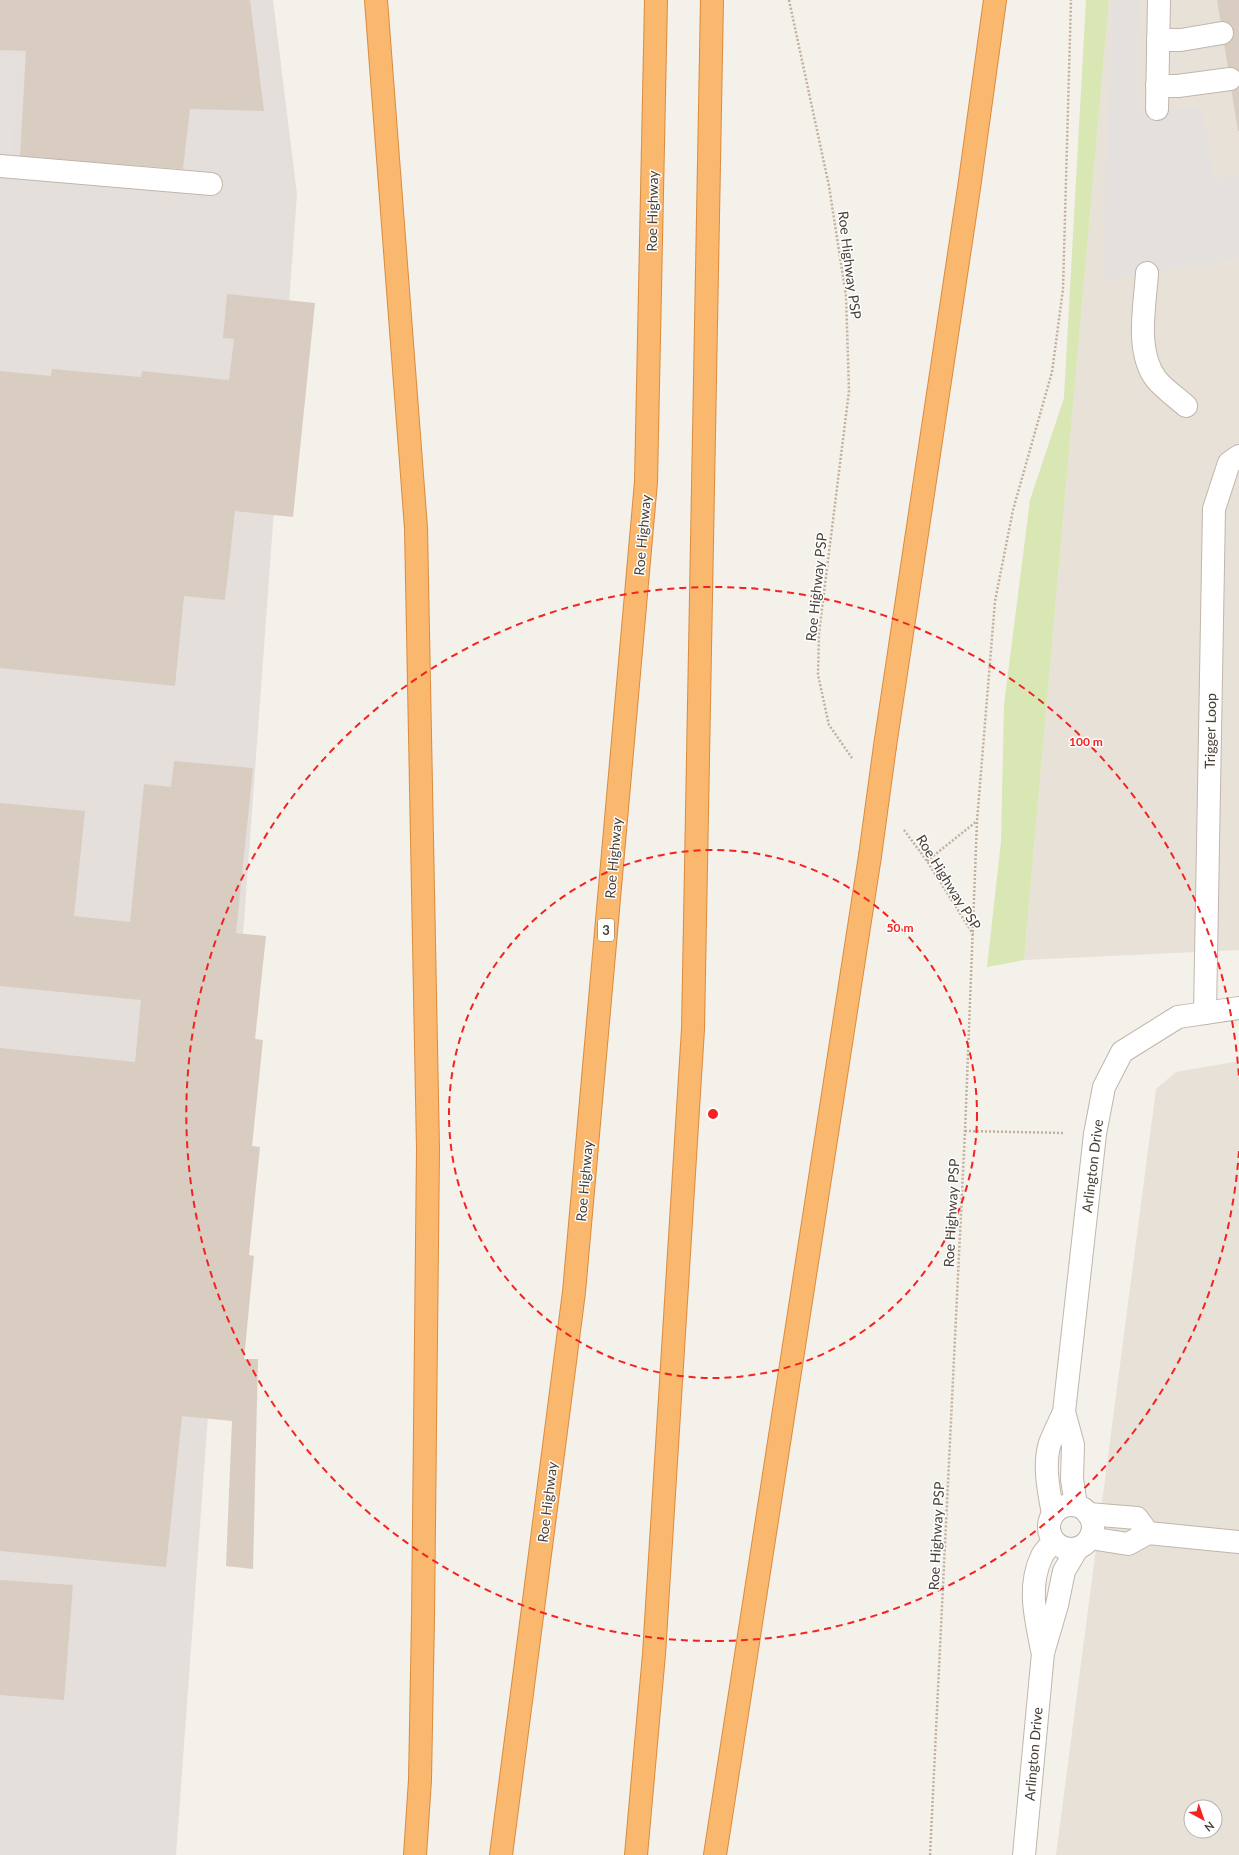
<svg xmlns="http://www.w3.org/2000/svg" width="1239" height="1855" viewBox="0 0 1239 1855" font-family="Lato,sans-serif">
	<style>
		.residential { fill: #e8e1d8; fill-rule: evenodd }
		.industrial { fill: #e4dfdb }
		.green { fill: #d8e7b4 }
		.parking { fill: #e3e0de }
		.building { fill: #d9cdc2 }
		.lines { fill: none; stroke-linecap: round; stroke-linejoin: round }
		.minor-casing { stroke: #c0b6ac; stroke-width: 24 }
		.highway-casing { stroke: #da8b3e; stroke-width: 24 }
		.path { stroke: #c1b09e; stroke-width: 2.5; stroke-dasharray: 2 2; stroke-linecap: butt }
		.minor { stroke: #fff; stroke-width: 22 }
		.highway { stroke: #fab86f; stroke-width: 22 }
		.highway-bridge-casing { stroke: #da8b3e; stroke-width: 24; stroke-linecap: butt }
		.highway-bridge { stroke: #fab86f; stroke-width: 22 }
		.ring { fill: none; stroke: #f52220; stroke-width: 2; stroke-dasharray: 7 5 }
		.labels { text-anchor: middle; dominant-baseline: central; stroke-width: 3; stroke-linejoin: round; paint-order: stroke }
		.shield { fill: #fff; stroke: #7f7974; stroke-width: 1 }
		.shield-label { font-size: 13px; font-weight: bold; fill: #484038 }
		.street-label { font-size: 14px; fill: #484038; stroke: #fff }
		.centre { fill: #f52220; stroke: #fff; stroke-width: 2 }
		.ring-label { font-size: 12px; text-anchor: middle; font-weight: bold; fill: #f52220; stroke: #fff; stroke-width: 3; stroke-linejoin: round; paint-order: stroke }
	</style>
	<rect width="100%" height="100%" fill="#f4f0ea"/>
	<g class="residential">
		<polygon points="1109,0 1239,0 1239,950 1024,960"/>
		<path d="M 1239,1061 L 1239,1855 L 1056,1855 L 1156,1089 L 1176,1072 ZM 1191,1807 L 1215,1807 L 1215,1831 L 1191,1831 Z"/>
	</g>
	<polygon class="industrial" points="0,0 273,0 297,194 176,1855 0,1855"/>
	<polygon class="green" points="1086,0 1109,0 1024,960 987,967 1001,842 1004,705 1030,500 1064,398"/>
	<g class="parking">
		<polygon points="1113,0 1139,0 1137,109 1201,108 1214,180 1239,175 1239,258 1102,280"/>
		<polygon points="0,56 19,57 12,153 0,152"/>
	</g>
	<g class="building">
		<polygon points="0,0 250,0 264,111 190,109 183,169 20,157 26,51 0,50"/>
		<polygon points="1217,0 1239,0 1239,131 1238,131"/>
		<polygon points="227,294 315,303 293,517 235,511 225,600 184,596 175,686 0,668 0,371 51,376 52,369 141,377 142,371 229,380 234,339 223,338"/>
		<polygon points="174,761 253,768 236,933 266,936 255,1039 263,1040 252,1146 260,1147 249,1255 254,1256 244,1359 258,1359 253,1569 226,1566 232,1421 182,1416 166,1567 0,1551 0,1048 135,1062 141,1000 0,986 0,803 85,811 74,916 130,922 144,784 171,787"/>
		<polygon points="0,1580 73,1585 64,1700 0,1695"/>
	</g>
	<g class="lines">
		<defs>
			<g id="minor">
				<polyline points="1158,40 1181,40 1222,33"/>
				<polyline points="1157,86 1178,86 1230,79"/>
				<polyline points="1157,109 1159,0"/>
				<polyline points="0,166 211,184"/>
				<path d="M 1147,273 C 1145,306 1135,351 1156,379 C 1164,389 1177,398 1186,406"/>
				<polyline points="1205,1013 1214,509 1229,463 1239,456"/>
				<polyline points="1064,1412 1073,1445 1072,1479 1076,1505"/>
				<circle cx="1071" cy="1527" r="22"/>
				<path d="M 1053,1514 C 1049,1492 1043,1465 1050,1443 C 1054,1433 1059,1423 1064,1412 L 1095,1134 L 1104,1087 L 1122,1052 L 1178,1017 L 1239,1008"/>
				<polyline points="1088,1514 1137,1518 1148,1533 1128,1544 1090,1538"/>
				<polyline points="1148,1533 1239,1542"/>
				<path d="M 1042,1650 C 1036,1619 1027,1586 1042,1556 C 1044,1551 1050,1546 1054,1542"/>
				<polyline points="1024,1855 1043,1653 1057,1605 1064,1571 1077,1549"/>
			</g>
			<g id="highway">
				<polyline points="376,0 416,528 428,1149 423,1618 420,1780 415,1855"/>
				<polyline points="885,746 969,188 995,0"/>
				<polyline points="501,1855 574,1292 646,482 656,0"/>
				<polyline points="636,1855 654,1654 693,1029 712,0"/>
				<polyline points="715,1855 870,856"/>
			</g>
		</defs>
		<use href="#minor" class="minor-casing"/>
		<use href="#highway" class="highway-casing"/>
		<g class="path">
			<polyline points="789,0 829,186 846,296 849,391 819,633 818,675 829,725 852,758"/>
			<polyline points="904,830 927,861 973,934"/>
			<polyline points="927,861 977,821"/>
			<polyline points="965,1131 1065,1133"/>
			<polyline points="930,1855 965,1131 977,821 995,601 1013,510 1052,372 1063,289 1071,0"/>
		</g>
		<use href="#minor" class="minor"/>
		<use href="#highway" class="highway"/>
		<defs>
			<polyline id="highway-bridge" points="870,856 885,746"/>
		</defs>
		<use href="#highway-bridge" class="highway-bridge-casing"/>
		<use href="#highway-bridge" class="highway-bridge"/>
	</g>
	<g class="ring">
		<circle cx="713" cy="1114" r="264"/>
		<path d="M1239 1151A527 527 0 1 1 1239 1077"/>
	</g>
	<g class="labels">
		<rect class="shield" x="598" y="919" width="16" height="22" rx="3"/>
		<g class="shield-label">
			<text x="606" y="930">3</text>
		</g>
		<g class="street-label">
			<text transform="translate(652 211) rotate(-89)">Roe Highway</text>
			<text transform="translate(850 265) rotate(83)">Roe Highway PSP</text>
			<text transform="translate(642 535) rotate(-85)">Roe Highway</text>
			<text transform="translate(816 587) rotate(-84)">Roe Highway PSP</text>
			<text transform="translate(1210 731) rotate(-89)">Trigger Loop</text>
			<text transform="translate(613 858) rotate(-85)">Roe Highway</text>
			<text transform="translate(949 882) rotate(58)">Roe Highway PSP</text>
			<text transform="translate(1092 1166) rotate(-83)">Arlington Drive</text>
			<text transform="translate(584 1181) rotate(-85)">Roe Highway</text>
			<text transform="translate(951 1213) rotate(-87)">Roe Highway PSP</text>
			<text transform="translate(547 1502) rotate(-83)">Roe Highway</text>
			<text transform="translate(936 1536) rotate(-87)">Roe Highway PSP</text>
			<text transform="translate(1033 1754) rotate(-85)">Arlington Drive</text>
		</g>
	</g>
	<circle cx="713" cy="1114" r="6" class="centre"/>
	<g class="ring-label">
		<text x="1086" y="746">100 m</text>
		<text x="900" y="932">50 m</text>
	</g>
	<g transform="translate(1203 1819) rotate(140)"><circle r="19" fill="#ffffff" stroke="#b6b3af"/>
	<path d="M0-3L7 15L0 10L-7 15Z" fill="#f52220"/>
	<text y="-6" font-size="11" font-weight="bold" text-anchor="middle" fill="#484038">N</text>
	</g>
</svg>
